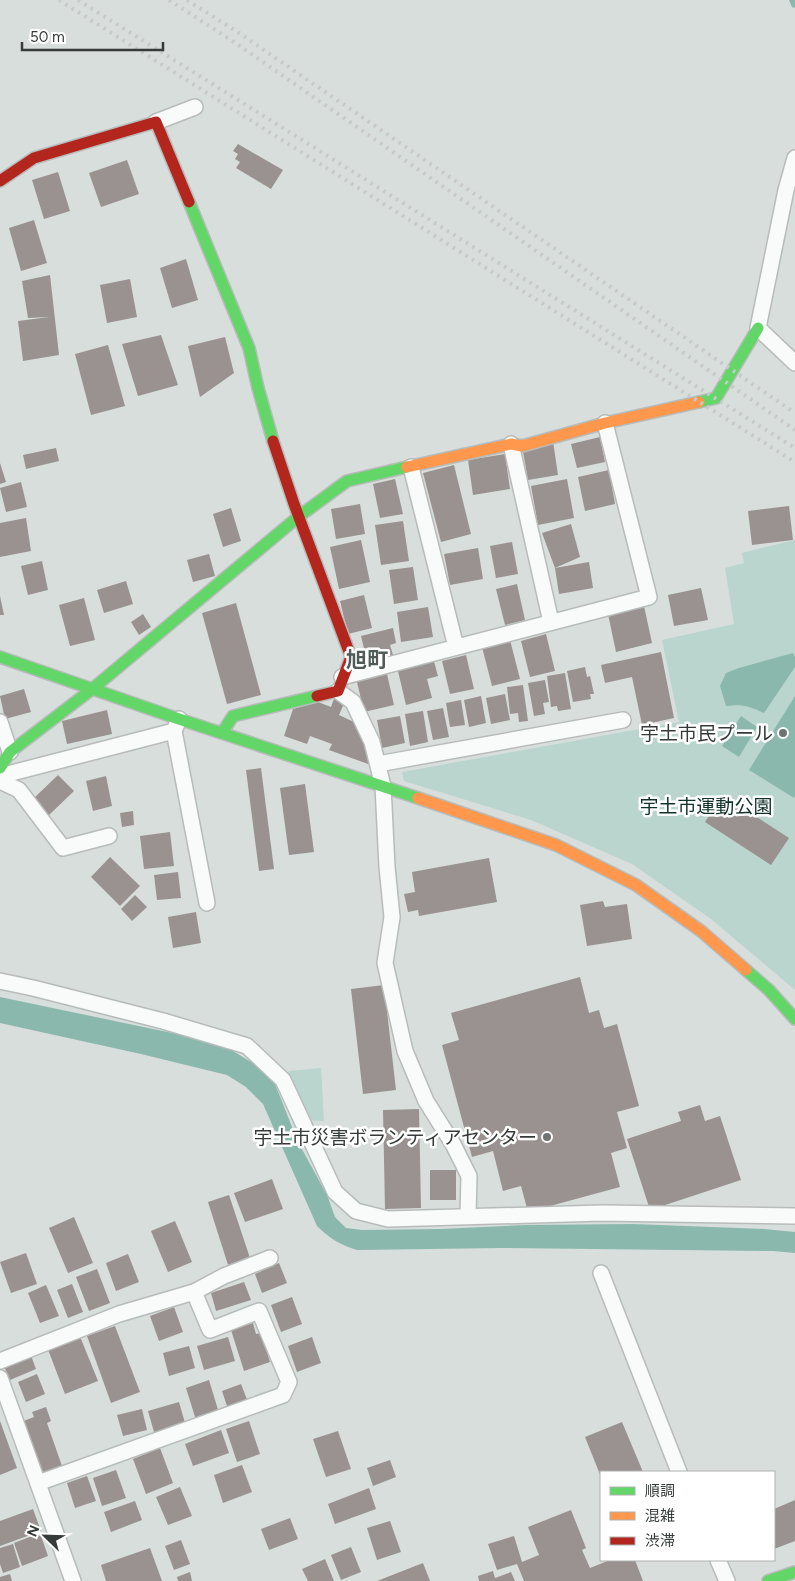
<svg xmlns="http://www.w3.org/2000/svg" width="795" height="1581" viewBox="0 0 795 1581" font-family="Figtree,'Noto Sans JP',sans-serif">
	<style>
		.green { fill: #b9d5cd }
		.water { fill: #8ab8ac }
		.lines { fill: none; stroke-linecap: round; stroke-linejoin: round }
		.stream { stroke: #8ab8ac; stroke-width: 5.5 }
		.building { fill: #999291 }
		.street-casing { stroke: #b7bcba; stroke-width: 18 }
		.fast-casing { stroke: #b7bcba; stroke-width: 14 }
		.slow-casing { stroke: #b7bcba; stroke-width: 14 }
		.jam-casing { stroke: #b7bcba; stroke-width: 14 }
		.street { stroke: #f9fafa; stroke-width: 15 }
		.fast { stroke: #63d668; stroke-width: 11 }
		.slow { stroke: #ff974d; stroke-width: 11 }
		.jam { stroke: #b3261e; stroke-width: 11 }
		.rail { stroke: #c8cac9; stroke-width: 4; stroke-dasharray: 2.5 5; stroke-linecap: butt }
		.poi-dot { fill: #6e7472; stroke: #fff; stroke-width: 2 }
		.labels { text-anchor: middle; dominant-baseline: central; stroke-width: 5; stroke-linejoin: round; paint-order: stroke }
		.poi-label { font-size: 19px; fill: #353b39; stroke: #fff; text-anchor: end }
		.park-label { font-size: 19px; fill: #113129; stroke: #fff }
		.quarter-label { font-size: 21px; font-weight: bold; fill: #4f5b57; stroke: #fff }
	</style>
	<rect width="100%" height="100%" fill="#d8dedc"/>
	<g class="green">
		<polygon points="795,540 795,990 711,919 632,864 531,820 404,781 402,772 679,722 662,640 734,624 725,568 744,563 742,553"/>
		<polygon points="321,1068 324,1121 302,1120 283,1080 289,1071"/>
	</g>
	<g class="water">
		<path d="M 793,653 L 795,657 L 795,667 L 764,713 C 749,706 743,704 726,706 L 720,686 L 726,673 L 739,668 Z"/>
		<polygon points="795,696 795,796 794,798 749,770"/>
		<polygon points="741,716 757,727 739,757 722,746"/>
		<path d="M 0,997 L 196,1038 L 228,1048 L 261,1068 L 275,1084 L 298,1142 L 327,1195 L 335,1217 L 346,1228 L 362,1230 L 441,1229 L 526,1225 L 633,1224 L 764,1229 L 795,1232 L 795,1253 L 773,1251 L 501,1248 L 357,1250 C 340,1245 329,1238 317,1226 L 263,1104 L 246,1087 L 227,1075 L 141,1054 L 0,1023 Z"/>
	</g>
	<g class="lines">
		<polyline class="stream" points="792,0 794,5"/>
	</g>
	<g class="building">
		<polygon points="238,144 283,170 271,189 236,168 240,162 235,159 238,154 233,151"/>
		<polygon points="127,160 139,194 101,207 89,173"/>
		<polygon points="58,172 70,211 44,219 32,180"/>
		<polygon points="34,220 47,263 21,271 9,228"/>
		<polygon points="186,259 198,300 172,308 160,268"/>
		<polygon points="50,275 59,355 23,361 18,321 49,317 28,318 22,281"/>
		<polygon points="130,279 137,317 107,323 100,285"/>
		<polygon points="161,335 178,385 138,396 122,344"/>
		<polygon points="225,337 234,373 200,397 188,346"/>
		<polygon points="108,345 125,406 91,415 75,354"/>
		<polygon points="600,437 605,462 577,468 571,444"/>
		<polygon points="553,441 558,475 528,480 522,446"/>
		<polygon points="56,448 59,461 26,469 23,455"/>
		<polygon points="505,454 510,489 473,495 468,460"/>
		<polygon points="0,463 6,482 0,484"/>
		<polygon points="454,465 471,534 441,542 423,473"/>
		<polygon points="609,470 615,504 585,511 578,477"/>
		<polygon points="395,479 403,514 380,518 373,484"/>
		<polygon points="567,479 574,518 538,525 531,486"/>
		<polygon points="21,482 27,507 6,512 0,488"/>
		<polygon points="360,504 365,534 336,539 331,509"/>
		<polygon points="789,506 793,540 752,545 748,511"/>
		<polygon points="231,508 241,541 223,547 213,514"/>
		<polygon points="26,518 31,551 0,557 0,523"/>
		<polygon points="403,521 409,561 381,565 375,525"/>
		<polygon points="571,524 580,557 555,568 542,533"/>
		<polygon points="361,540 370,582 339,589 330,547"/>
		<polygon points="512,542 518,574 496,578 490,546"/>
		<polygon points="478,548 483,579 450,585 444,554"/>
		<polygon points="209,554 215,576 193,582 187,560"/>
		<polygon points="42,561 48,590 28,595 21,566"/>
		<polygon points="589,562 593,588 559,594 555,568"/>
		<polygon points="413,567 418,600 394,604 389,570"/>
		<polygon points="126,581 133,604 104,613 97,590"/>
		<polygon points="517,584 525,620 505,625 496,589"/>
		<polygon points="701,588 708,620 674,626 668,595"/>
		<polygon points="364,595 372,628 348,634 340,601"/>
		<polygon points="0,596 4,615 0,615"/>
		<polygon points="84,598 95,640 70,646 59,605"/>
		<polygon points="236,603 261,695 227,704 202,613"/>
		<polygon points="644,606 652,643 616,652 608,614"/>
		<polygon points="428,607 433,637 401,642 397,612"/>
		<polygon points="143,614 151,627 139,635 131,622"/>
		<polygon points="393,628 396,643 390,645 393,655 367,661 361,636"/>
		<polygon points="546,634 555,671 530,677 521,641"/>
		<polygon points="510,640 520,679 492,686 482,647"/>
		<polygon points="661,652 674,718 642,725 632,677 605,683 601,665"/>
		<polygon points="466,655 474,689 450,694 442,661"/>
		<polygon points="433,658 438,676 427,679 432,698 406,705 397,667"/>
		<polygon points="585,667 587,677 590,676 594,694 590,694 591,699 573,702 567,671"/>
		<polygon points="565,673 571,709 558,711 557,706 551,707 547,676"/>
		<polygon points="387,674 394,705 364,712 357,682"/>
		<polygon points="545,680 549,702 543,703 545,714 534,716 528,683"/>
		<polygon points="523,685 528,721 519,722 518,713 510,714 507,687"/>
		<polygon points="24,689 31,712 5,719 0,696"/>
		<polygon points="505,694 510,720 491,724 486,698"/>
		<polygon points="335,696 345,701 339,715 358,724 371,765 329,750 332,744 310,736 307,744 284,736 293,709 318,702 331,707"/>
		<polygon points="481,696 486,723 469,727 464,700"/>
		<polygon points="461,700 465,725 450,727 446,703"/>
		<polygon points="443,708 449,737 433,740 427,711"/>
		<polygon points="107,710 112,734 67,744 62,721"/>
		<polygon points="423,711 428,742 410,746 405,714"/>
		<polygon points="400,716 405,743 382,748 377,720"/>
		<polygon points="261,768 274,869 259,871 246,770"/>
		<polygon points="58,775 74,791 48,816 32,800"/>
		<polygon points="106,776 112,806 93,811 86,781"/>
		<polygon points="305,784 314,852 289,855 280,788"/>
		<polygon points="723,795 789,838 771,865 705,822"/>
		<polygon points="133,811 134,825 122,827 120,813"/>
		<polygon points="170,832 174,866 144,869 140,836"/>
		<polygon points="110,857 140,886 120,906 91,877"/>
		<polygon points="489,858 497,902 419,916 418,910 408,912 404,894 415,892 412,872"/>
		<polygon points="178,872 181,898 157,900 154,875"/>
		<polygon points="135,895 147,907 132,921 121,909"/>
		<polygon points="603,901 605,907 627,904 632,939 587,946 580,905"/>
		<polygon points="196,912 201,943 173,948 168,917"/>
		<polygon points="580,977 589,1013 599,1010 604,1028 617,1024 639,1106 617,1112 627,1148 611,1153 620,1187 528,1212 521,1186 503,1191 493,1151 472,1157 442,1045 459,1040 451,1013"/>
		<polygon points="384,985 396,1090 363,1094 351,989"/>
		<polygon points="700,1105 705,1121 720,1116 741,1180 650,1210 627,1139 681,1121 678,1112"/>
		<polygon points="419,1109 421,1208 385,1209 383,1110"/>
		<rect x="430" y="1170" width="26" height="30"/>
		<polygon points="272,1179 283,1209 245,1222 234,1193"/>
		<polygon points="229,1195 250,1258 228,1265 208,1202"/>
		<polygon points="74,1217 93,1263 68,1273 49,1228"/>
		<polygon points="175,1221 192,1262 168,1272 151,1231"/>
		<polygon points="26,1253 37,1284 11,1293 0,1262"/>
		<polygon points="128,1254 139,1282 116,1291 106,1263"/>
		<polygon points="279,1263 287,1283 262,1293 255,1274"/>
		<polygon points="97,1269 110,1303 89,1311 76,1277"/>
		<polygon points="244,1282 251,1300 216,1311 211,1293"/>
		<polygon points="72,1284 83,1312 68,1318 57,1290"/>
		<polygon points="46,1285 59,1316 40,1323 28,1293"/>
		<polygon points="292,1297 302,1324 281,1332 271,1305"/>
		<polygon points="174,1307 183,1332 159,1341 150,1316"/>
		<polygon points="253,1323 256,1334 261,1333 270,1362 244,1371 231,1330"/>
		<polygon points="115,1326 140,1392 111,1403 87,1336"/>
		<polygon points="79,1334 98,1381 65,1394 47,1347"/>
		<polygon points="228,1337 235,1361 204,1370 197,1346"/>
		<polygon points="312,1337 321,1363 297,1372 288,1346"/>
		<polygon points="189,1346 195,1368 169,1376 163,1353"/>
		<polygon points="30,1353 36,1369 10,1380 3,1364"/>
		<polygon points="37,1374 45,1394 26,1402 18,1382"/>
		<polygon points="209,1380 219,1413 196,1420 186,1388"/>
		<polygon points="241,1384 248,1402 228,1409 222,1391"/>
		<polygon points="179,1402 185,1423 154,1432 148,1411"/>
		<polygon points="46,1407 51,1421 47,1423 62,1466 39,1474 21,1422 34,1417 32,1412"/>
		<polygon points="142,1409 147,1430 123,1436 117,1415"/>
		<polygon points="0,1421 17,1468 0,1475"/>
		<polygon points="249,1421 260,1454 237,1462 226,1429"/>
		<polygon points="622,1422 643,1472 601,1472 601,1477 585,1437"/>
		<polygon points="221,1430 229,1453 193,1466 185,1444"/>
		<polygon points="338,1431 351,1469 326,1477 313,1439"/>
		<polygon points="160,1448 173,1483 146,1494 133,1459"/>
		<polygon points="390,1460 396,1477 373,1486 367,1468"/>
		<polygon points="242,1465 252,1492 223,1503 214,1475"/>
		<polygon points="116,1470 126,1498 102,1506 93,1478"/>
		<polygon points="87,1476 96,1501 75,1508 67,1483"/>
		<polygon points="180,1487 192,1516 168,1525 156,1497"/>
		<polygon points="369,1488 376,1509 335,1524 328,1504"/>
		<polygon points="795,1500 795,1541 774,1549 774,1509"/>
		<polygon points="135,1501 142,1520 111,1532 104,1512"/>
		<polygon points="33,1509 41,1531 0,1546 0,1521"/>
		<polygon points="571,1510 586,1548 582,1550 590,1568 610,1560 635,1560 643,1581 524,1581 517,1564 497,1570 488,1544 514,1536 522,1562 539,1555 528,1527"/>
		<polygon points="290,1518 298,1539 269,1550 261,1529"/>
		<polygon points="390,1521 401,1552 377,1560 367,1528"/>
		<polygon points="40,1533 48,1556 22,1566 14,1543"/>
		<polygon points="181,1540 190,1564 174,1570 165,1546"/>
		<polygon points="13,1544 20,1567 3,1573 0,1564 0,1548"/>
		<polygon points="351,1547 361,1572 341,1580 331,1555"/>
		<polygon points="150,1548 162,1581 106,1581 101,1565"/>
		<polygon points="325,1559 334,1581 308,1581 302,1569"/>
		<polygon points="423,1563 430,1581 377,1581"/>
		<polygon points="493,1571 495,1578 511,1572 515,1581 479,1581 478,1576"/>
		<polygon points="190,1572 192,1581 178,1581 177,1577"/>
		<polygon points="10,1574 12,1581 0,1581 0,1577"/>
	</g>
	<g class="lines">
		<defs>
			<g id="street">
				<polyline points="156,122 195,107"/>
				<polyline points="795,158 786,190 758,328 795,363"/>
				<polyline points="511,444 551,622"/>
				<polyline points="411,467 456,647"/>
				<polyline points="342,677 649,597 605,423"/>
				<polyline points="338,691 353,702 372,742 383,786 387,867 392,917 385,963 405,1051 426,1101 453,1144 469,1176 468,1216"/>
				<polyline points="0,722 10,752"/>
				<polyline points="174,731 207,903"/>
				<polyline points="378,764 623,720"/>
				<polyline points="0,776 174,731 179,719"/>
				<polyline points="0,781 19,790 63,848 109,836"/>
				<polyline points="0,981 33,988 163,1021 247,1046 283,1080 335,1192 356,1211 388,1219 602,1213 795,1216"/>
				<polyline points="601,1273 679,1472"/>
				<polyline points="0,1361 119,1314 194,1292 224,1276 270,1258"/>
				<polyline points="0,1378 73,1581"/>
				<polyline points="38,1483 283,1395 289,1382 259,1311 210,1330 194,1292"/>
				<polyline points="718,1560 727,1581"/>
			</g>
			<g id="fast">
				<polyline points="189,202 249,348 258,388 273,441"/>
				<polyline points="699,402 716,398 758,328"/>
				<polyline points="0,657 179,719 418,798"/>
				<polyline points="222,733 233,716 317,696"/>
				<polyline points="0,768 10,752 91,690 298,517 347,481 407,467"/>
				<polyline points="746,970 769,990 795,1019"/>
				<polyline points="768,1581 795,1572"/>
			</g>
			<g id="slow">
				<polyline points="407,467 511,444 522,446 605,423 699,402"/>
				<polyline points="418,798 556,845 636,885 701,931 746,970"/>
			</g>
			<g id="jam">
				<polyline points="0,181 34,158 156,122 189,202"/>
				<polyline points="273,441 294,504 351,657 338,691 317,696"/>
			</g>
		</defs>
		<use href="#street" class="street-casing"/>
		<use href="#fast" class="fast-casing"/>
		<use href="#slow" class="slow-casing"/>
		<use href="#jam" class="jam-casing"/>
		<use href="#street" class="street"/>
		<use href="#fast" class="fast"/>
		<use href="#slow" class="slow"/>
		<use href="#jam" class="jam"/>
		<g class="rail">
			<polyline points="59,0 795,462"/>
			<polyline points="78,0 795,448"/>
			<polyline points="169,0 234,42 795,430"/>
			<polyline points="187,0 239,33 795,413"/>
		</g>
	</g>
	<g class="poi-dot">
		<circle cx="783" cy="733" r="5"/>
		<circle cx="547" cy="1137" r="5"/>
	</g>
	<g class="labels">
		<g class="poi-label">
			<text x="773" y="733">宇土市民プール</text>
			<text x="537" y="1137">宇土市災害ボランティアセンター</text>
		</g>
		<g class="park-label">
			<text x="706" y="806">宇土市運動公園</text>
		</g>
		<g class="quarter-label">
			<text x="367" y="659">旭町</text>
		</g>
	</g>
	<rect x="600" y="1471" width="175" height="90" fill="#ffffff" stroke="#aeb1b0"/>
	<rect x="610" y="1487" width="25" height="8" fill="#63d668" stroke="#aeb1b0"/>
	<text x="645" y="1496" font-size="15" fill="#353b39">順調</text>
	<rect x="610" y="1512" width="25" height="8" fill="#ff974d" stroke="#aeb1b0"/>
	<text x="645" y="1521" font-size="15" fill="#353b39">混雑</text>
	<rect x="610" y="1537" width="25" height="8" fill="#b3261e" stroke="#aeb1b0"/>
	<text x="645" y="1546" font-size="15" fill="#353b39">渋滞</text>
	<g transform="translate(45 1536) rotate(293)" stroke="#ffffff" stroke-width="4" paint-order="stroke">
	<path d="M0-4L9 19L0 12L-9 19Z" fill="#353b39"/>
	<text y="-8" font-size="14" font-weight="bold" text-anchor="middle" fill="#353b39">N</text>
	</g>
	<path d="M22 42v8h141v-8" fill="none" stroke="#353b39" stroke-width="2.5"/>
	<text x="30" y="42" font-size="15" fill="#353b39" stroke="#ffffff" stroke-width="4" paint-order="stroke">50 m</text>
</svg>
